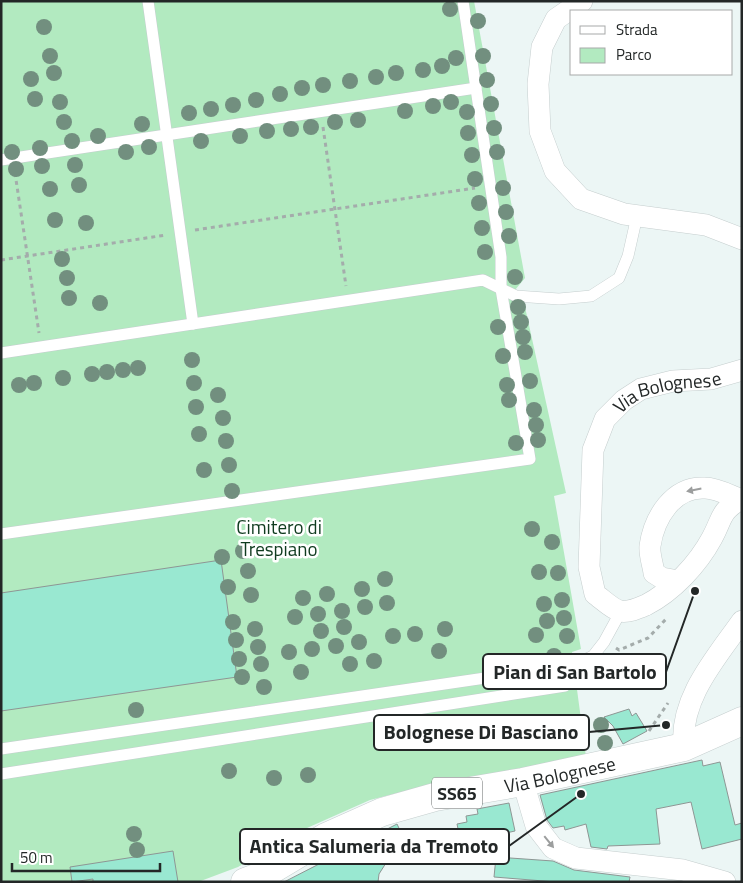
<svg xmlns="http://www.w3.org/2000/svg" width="743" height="883" viewBox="0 0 743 883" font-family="'Titillium Web',sans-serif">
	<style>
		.green { fill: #b2eac0 }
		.building { fill: #99e8d1; stroke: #8e9694 }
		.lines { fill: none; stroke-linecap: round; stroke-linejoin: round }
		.service-casing { stroke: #c5cece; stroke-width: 12 }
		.minor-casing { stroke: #c5cece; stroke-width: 22 }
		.primary-casing { stroke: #c5cece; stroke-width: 29 }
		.path { stroke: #a4acab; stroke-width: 3; stroke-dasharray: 4 4; stroke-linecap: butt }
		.service { stroke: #fff; stroke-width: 11 }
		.minor { stroke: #fff; stroke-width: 21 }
		.primary { stroke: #fff; stroke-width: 28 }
		.tree { fill: #728f7f }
		.oneway { fill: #9c9e9e }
		.labels { text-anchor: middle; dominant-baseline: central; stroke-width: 5; stroke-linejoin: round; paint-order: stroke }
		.shield { fill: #fff; stroke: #656868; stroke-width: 1 }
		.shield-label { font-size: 18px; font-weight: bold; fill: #232727 }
		.street-label { font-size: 19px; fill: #232727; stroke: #fff }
		.park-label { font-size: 19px; fill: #0f3b1f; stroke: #fff }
		.leader { fill: none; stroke: #232727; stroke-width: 2 }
		.callout-dot { fill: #232727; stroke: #fff; stroke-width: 2 }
		.callout { fill: #fff; stroke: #232727; stroke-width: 2 }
		.callout-label { font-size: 20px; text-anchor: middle; font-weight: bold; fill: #232727 }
	</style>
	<rect width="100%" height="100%" fill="#ecf6f5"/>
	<polygon class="green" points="1,1 474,1 525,278 515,290 517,301 525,307 566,493 554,496 581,649 572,652 586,757 429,785 370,800 298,832 238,867 198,882 1,882"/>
	<g class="building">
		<polygon points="221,560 237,677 1,711 1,593"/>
		<polygon points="629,709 632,716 636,713 647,731 623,744 613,726 604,717"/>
		<polygon points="702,760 703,766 720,762 735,825 742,823 742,839 702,849 691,802 656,809 660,844 608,846 607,849 591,847 586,824 565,830 564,826 553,828 547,820 540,795"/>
		<polygon points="509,803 515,831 461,843 457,824 467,822 466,816 478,814 477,809"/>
		<polygon points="397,824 410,851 386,863 379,874 378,882 284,882"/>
		<polygon points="173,851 178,882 93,882 93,879 72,882 70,867"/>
		<polygon points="496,857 553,861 574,870 630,877 629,882 556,882 494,877"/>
	</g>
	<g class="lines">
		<defs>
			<g id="service">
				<polyline points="148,1 193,324"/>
				<polyline points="1,160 476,88"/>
				<polyline points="1,353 483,280 516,296 559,299 591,296 619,278 628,256 637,216"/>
				<polyline points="1,534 530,459 501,289 501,257 463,1"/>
				<polyline points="1,749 574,665 593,656 604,642 621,611"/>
				<polyline points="1,774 565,686"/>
			</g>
			<g id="minor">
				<polyline points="582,1 556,19 542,47 538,84 540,131 555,171 581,199 624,214 706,225 742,239"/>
				<path id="s1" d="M 741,499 C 719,512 723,518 712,538 C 698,564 673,591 646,605 C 639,608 628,613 620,611 C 612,609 602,599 595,594 L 589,567 L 593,450 L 605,419 L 624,400 L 641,389 L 673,381 L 711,379 L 742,370"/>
				<path d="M 678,581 L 662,578 L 654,573 C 653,565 649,554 650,546 C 654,518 673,486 705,488 C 717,488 731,496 742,500"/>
				<path d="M 684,747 C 679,699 716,658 742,621"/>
				<polyline points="523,782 536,826 553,848 576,858 683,870 725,882"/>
			</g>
			<g id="primary">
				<path id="s2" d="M 245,882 L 261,876 L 326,837 L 382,812 L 435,797 L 523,782 L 684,747 L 742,721"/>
			</g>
		</defs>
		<use href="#service" class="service-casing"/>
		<use href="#minor" class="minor-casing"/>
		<use href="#primary" class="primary-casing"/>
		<g class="path">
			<polyline points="323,127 346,286"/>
			<polyline points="15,173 39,333"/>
			<polyline points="195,230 475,188"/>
			<polyline points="1,260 166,235"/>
			<polyline points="616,648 619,650 648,638 668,617"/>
			<polyline points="649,731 668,703"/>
		</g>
		<use href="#service" class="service"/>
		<use href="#minor" class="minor"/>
		<use href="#primary" class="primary"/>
	</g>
	<g class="tree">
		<circle cx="450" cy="9" r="8"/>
		<circle cx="478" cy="21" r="8"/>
		<circle cx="44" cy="27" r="8"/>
		<circle cx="50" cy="56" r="8"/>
		<circle cx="483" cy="56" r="8"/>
		<circle cx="456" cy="58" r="8"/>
		<circle cx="442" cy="66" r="8"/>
		<circle cx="423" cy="70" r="8"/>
		<circle cx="54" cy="73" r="8"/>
		<circle cx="396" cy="73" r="8"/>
		<circle cx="376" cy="77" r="8"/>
		<circle cx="31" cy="79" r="8"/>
		<circle cx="487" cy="80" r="8"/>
		<circle cx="350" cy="81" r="8"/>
		<circle cx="323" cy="85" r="8"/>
		<circle cx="302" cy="88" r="8"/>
		<circle cx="280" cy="94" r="8"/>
		<circle cx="35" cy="99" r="8"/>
		<circle cx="256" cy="100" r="8"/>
		<circle cx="60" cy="102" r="8"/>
		<circle cx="451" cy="102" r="8"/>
		<circle cx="491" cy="104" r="8"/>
		<circle cx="233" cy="105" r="8"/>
		<circle cx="433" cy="106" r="8"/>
		<circle cx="211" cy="109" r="8"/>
		<circle cx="405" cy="111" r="8"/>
		<circle cx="467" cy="112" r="8"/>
		<circle cx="189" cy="113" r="8"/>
		<circle cx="358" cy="120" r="8"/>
		<circle cx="64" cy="122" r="8"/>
		<circle cx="335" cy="122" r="8"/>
		<circle cx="142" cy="124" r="8"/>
		<circle cx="311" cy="127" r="8"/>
		<circle cx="494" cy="128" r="8"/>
		<circle cx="291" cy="129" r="8"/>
		<circle cx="267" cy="131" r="8"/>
		<circle cx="468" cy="133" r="8"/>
		<circle cx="98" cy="136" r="8"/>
		<circle cx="240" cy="136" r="8"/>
		<circle cx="72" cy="141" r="8"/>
		<circle cx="201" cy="141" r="8"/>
		<circle cx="149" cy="147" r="8"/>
		<circle cx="40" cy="148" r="8"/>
		<circle cx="12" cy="152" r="8"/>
		<circle cx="126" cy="152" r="8"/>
		<circle cx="497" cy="152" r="8"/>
		<circle cx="472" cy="155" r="8"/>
		<circle cx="75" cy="165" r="8"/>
		<circle cx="42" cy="166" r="8"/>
		<circle cx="16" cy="169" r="8"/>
		<circle cx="475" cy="179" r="8"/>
		<circle cx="79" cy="185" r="8"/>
		<circle cx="503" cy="188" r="8"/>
		<circle cx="50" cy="189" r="8"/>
		<circle cx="479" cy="203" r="8"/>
		<circle cx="506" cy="212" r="8"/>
		<circle cx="55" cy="220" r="8"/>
		<circle cx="86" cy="223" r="8"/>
		<circle cx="482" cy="228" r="8"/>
		<circle cx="509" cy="236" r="8"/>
		<circle cx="485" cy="252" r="8"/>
		<circle cx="62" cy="259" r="8"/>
		<circle cx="515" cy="277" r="8"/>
		<circle cx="67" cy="278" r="8"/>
		<circle cx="69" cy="298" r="8"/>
		<circle cx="100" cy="303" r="8"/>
		<circle cx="518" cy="307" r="8"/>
		<circle cx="521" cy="322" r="8"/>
		<circle cx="498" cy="327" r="8"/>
		<circle cx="523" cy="337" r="8"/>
		<circle cx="525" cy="352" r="8"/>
		<circle cx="503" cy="356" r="8"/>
		<circle cx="192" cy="360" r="8"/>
		<circle cx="138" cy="368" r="8"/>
		<circle cx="123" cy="370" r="8"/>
		<circle cx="107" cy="372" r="8"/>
		<circle cx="92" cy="374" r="8"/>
		<circle cx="63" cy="378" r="8"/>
		<circle cx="530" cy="381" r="8"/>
		<circle cx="34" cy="383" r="8"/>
		<circle cx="194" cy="383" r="8"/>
		<circle cx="19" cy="385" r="8"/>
		<circle cx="507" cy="385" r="8"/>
		<circle cx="218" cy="395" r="8"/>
		<circle cx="509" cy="400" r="8"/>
		<circle cx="196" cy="407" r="8"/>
		<circle cx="534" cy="410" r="8"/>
		<circle cx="223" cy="418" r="8"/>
		<circle cx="536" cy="425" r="8"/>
		<circle cx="199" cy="434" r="8"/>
		<circle cx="538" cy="440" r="8"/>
		<circle cx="226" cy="441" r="8"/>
		<circle cx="516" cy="443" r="8"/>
		<circle cx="229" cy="465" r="8"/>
		<circle cx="204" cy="470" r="8"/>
		<circle cx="232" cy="491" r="8"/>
		<circle cx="532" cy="529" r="8"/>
		<circle cx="552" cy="542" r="8"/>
		<circle cx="243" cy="551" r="8"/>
		<circle cx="222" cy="557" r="8"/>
		<circle cx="248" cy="571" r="8"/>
		<circle cx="539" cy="572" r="8"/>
		<circle cx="558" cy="573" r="8"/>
		<circle cx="385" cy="579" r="8"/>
		<circle cx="228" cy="587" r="8"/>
		<circle cx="362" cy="589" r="8"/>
		<circle cx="327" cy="594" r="8"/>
		<circle cx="251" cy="595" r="8"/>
		<circle cx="303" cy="598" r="8"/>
		<circle cx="562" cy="600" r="8"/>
		<circle cx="387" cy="603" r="8"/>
		<circle cx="544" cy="604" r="8"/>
		<circle cx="365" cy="607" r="8"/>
		<circle cx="342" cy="611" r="8"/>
		<circle cx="318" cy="614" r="8"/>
		<circle cx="295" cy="617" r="8"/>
		<circle cx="564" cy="618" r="8"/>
		<circle cx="547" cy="621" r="8"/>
		<circle cx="233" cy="622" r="8"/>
		<circle cx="344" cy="627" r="8"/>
		<circle cx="255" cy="629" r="8"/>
		<circle cx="445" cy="629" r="8"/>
		<circle cx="321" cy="631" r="8"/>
		<circle cx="415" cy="634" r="8"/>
		<circle cx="536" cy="635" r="8"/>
		<circle cx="393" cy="636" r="8"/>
		<circle cx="567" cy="636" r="8"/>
		<circle cx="236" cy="640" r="8"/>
		<circle cx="359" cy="642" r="8"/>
		<circle cx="336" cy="646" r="8"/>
		<circle cx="258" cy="647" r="8"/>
		<circle cx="312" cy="649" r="8"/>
		<circle cx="439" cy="651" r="8"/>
		<circle cx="289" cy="652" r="8"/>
		<circle cx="554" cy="656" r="8"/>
		<circle cx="239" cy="659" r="8"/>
		<circle cx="374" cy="661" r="8"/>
		<circle cx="261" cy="664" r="8"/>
		<circle cx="350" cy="664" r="8"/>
		<circle cx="301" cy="672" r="8"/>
		<circle cx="242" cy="677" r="8"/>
		<circle cx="264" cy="687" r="8"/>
		<circle cx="136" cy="710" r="8"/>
		<circle cx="601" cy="725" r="8"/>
		<circle cx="605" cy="743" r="8"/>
		<circle cx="229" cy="771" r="8"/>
		<circle cx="308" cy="775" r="8"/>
		<circle cx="274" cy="778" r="8"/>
		<circle cx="134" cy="834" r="8"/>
		<circle cx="137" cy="850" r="8"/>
	</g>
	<defs><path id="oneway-solid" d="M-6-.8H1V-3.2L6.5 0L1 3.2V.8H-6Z" transform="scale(1.25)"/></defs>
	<g class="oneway">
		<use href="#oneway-solid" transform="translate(694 490) rotate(169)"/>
		<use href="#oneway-solid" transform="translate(549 842) rotate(51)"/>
	</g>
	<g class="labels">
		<rect class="shield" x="432" y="777.5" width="50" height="31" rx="4"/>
		<g class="shield-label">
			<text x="457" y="793">SS65</text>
		</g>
		<g class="street-label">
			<text stroke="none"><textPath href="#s1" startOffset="452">Via Bolognese</textPath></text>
			<text stroke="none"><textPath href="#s2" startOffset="336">Via Bolognese</textPath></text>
		</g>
		<g class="park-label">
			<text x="279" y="526">Cimitero di<tspan x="279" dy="22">Trespiano</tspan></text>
		</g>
	</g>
	<path class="leader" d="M695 591L666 672M666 725L589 732M581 794L509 846"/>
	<g class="callout-dot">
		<circle cx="695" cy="591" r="5"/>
		<circle cx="666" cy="725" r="5"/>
		<circle cx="581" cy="794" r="5"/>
	</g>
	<g class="callout">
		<rect x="483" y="654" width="183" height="35" rx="5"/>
		<rect x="374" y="715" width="215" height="35" rx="5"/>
		<rect x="240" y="829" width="269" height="35" rx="5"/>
	</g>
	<g class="callout-label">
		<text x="575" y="679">Pian di San Bartolo</text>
		<text x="481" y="739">Bolognese Di Basciano</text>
		<text x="374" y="853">Antica Salumeria da Tremoto</text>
	</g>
	<rect width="743" height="883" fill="none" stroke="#232727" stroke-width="5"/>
	<rect x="570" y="10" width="162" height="65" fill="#ffffff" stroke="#a7a9a9"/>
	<rect x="580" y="26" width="25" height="8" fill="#ffffff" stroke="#a7a9a9"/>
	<text x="616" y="35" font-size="15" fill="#232727">Strada</text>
	<rect x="580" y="48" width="25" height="15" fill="#b2eac0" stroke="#a7a9a9"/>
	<text x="616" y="60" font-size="15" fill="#232727">Parco</text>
	<path d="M12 863v8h148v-8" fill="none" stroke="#232727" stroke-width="2.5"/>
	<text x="20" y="863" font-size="15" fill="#232727" stroke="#ffffff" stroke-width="4" paint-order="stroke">50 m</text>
</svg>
